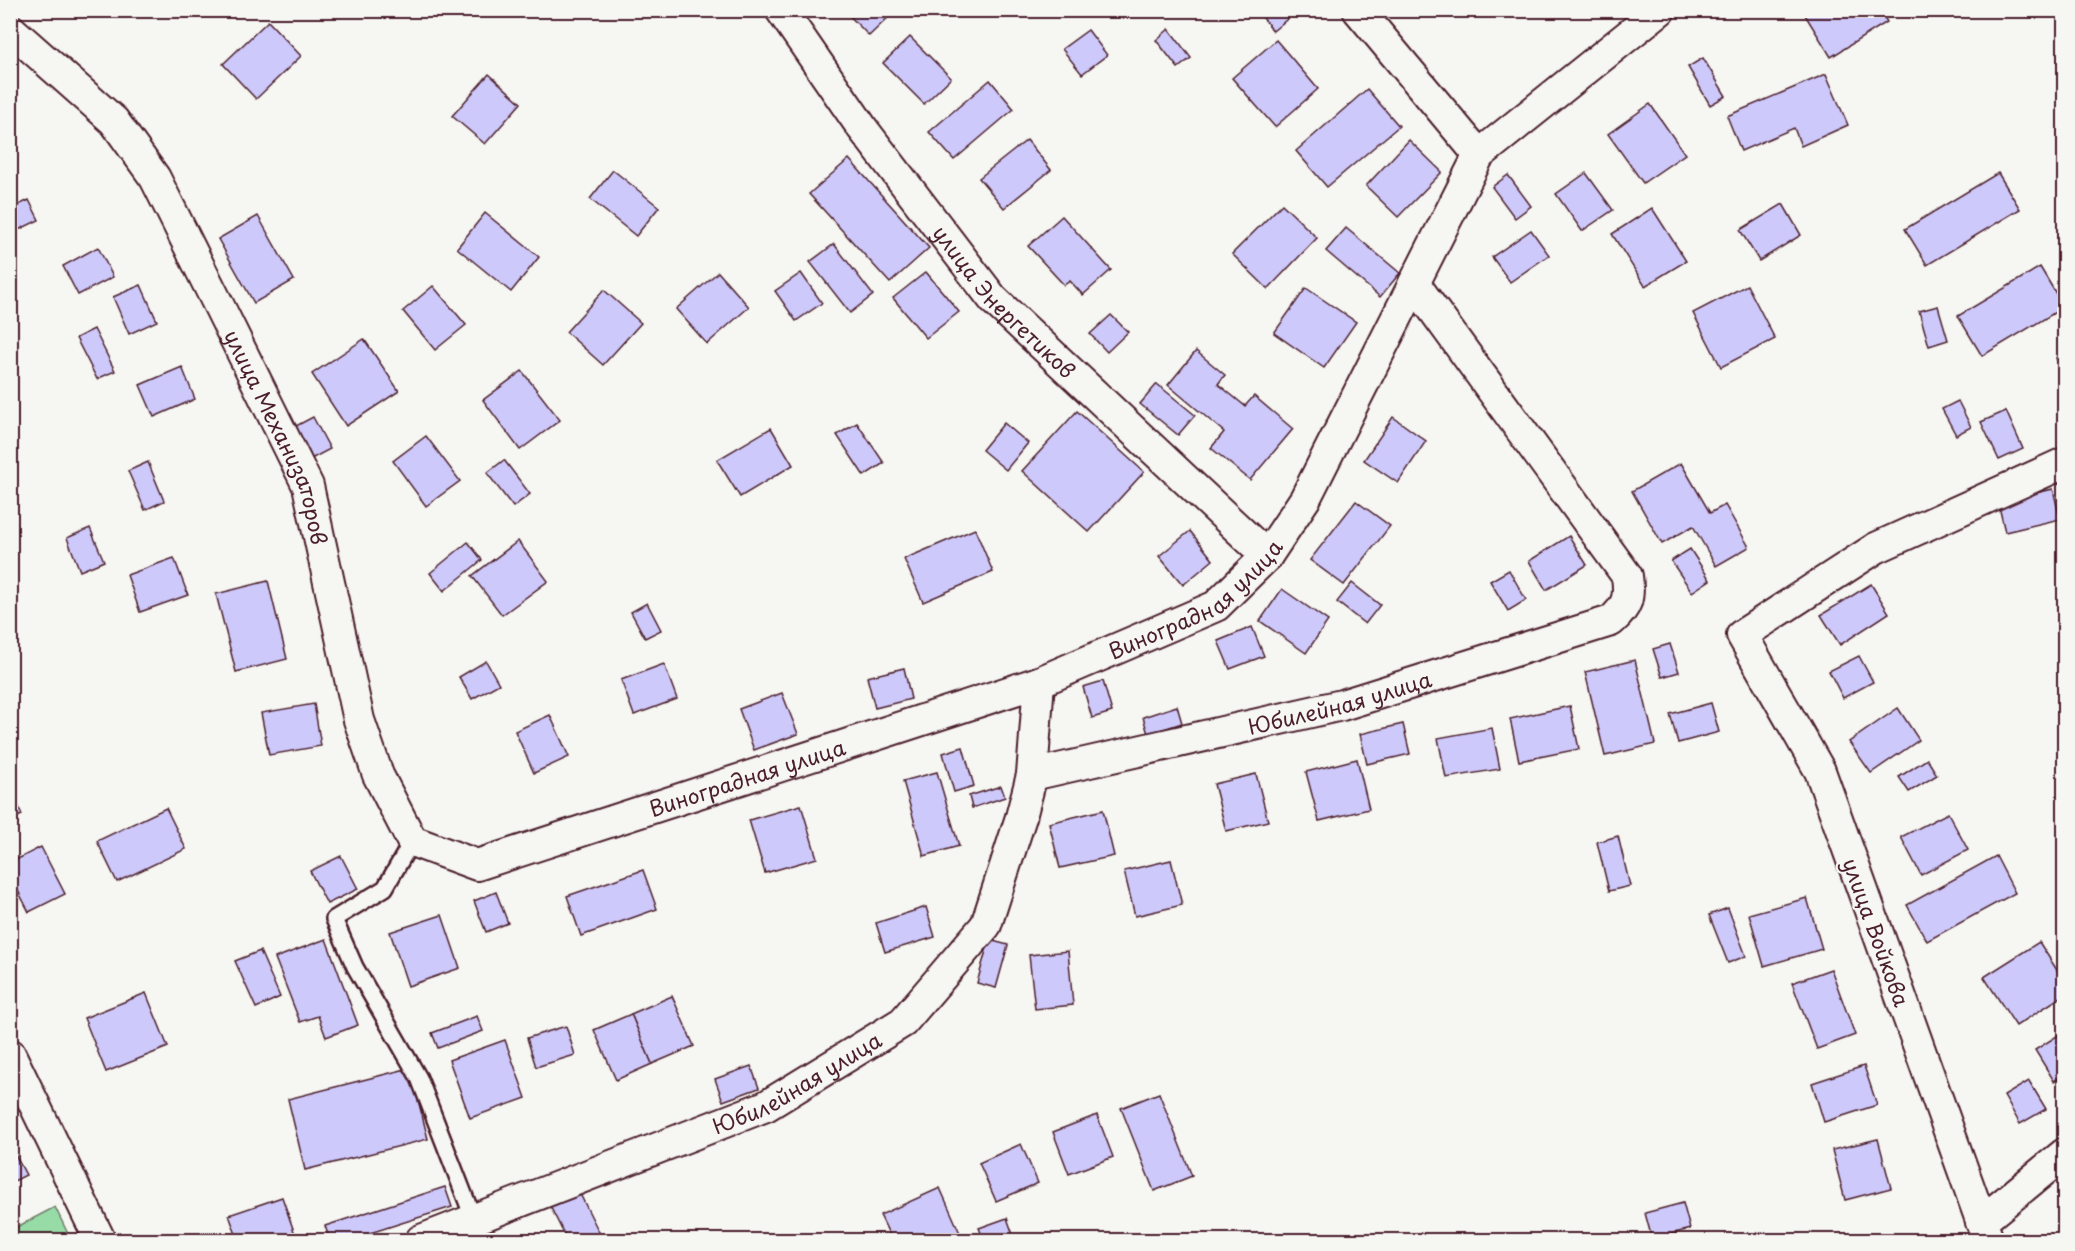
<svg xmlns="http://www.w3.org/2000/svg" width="2075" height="1251" viewBox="0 0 2075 1251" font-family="'Playpen Sans',sans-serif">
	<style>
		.green { fill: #97dba7; stroke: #707d69; stroke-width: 1.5 }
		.building { fill: #cec9fb; stroke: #4a1f2b; stroke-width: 1.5 }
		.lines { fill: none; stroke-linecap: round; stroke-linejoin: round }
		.lane-casing { stroke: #4a1f2b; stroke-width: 20 }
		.street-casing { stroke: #4a1f2b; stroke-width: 34 }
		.lane { stroke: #f6f6f2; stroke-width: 15 }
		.street { stroke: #f6f6f2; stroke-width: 30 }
		.labels { text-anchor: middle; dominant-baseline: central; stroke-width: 4.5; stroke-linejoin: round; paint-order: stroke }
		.street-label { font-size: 21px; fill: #4a1f2b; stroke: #f6f6f2 }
	</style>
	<rect width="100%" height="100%" fill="#f6f6f2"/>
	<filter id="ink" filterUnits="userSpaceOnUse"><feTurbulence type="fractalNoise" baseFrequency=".0167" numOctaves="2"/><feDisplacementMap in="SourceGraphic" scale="12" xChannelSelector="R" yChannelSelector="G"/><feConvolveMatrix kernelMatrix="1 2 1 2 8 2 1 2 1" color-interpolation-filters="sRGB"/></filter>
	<g filter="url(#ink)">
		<polygon class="green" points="55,1207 71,1240 11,1240 11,1230"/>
		<g class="building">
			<polygon points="844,10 896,10 869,36"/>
			<polygon points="1257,10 1298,10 1273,31"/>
			<polygon points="1802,10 1880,10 1887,22 1831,57"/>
			<polygon points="268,21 301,56 256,99 223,64"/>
			<polygon points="1169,29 1191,58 1178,68 1156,40"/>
			<polygon points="1088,30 1107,55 1082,74 1062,49"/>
			<polygon points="910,37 951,78 924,104 883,63"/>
			<polygon points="1276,40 1318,89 1275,127 1232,78"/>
			<polygon points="1703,58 1726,96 1710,105 1688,67"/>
			<polygon points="489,74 521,103 485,144 452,116"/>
			<polygon points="1826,74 1848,125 1801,146 1794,128 1741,151 1727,116"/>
			<polygon points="990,80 1014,109 954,160 929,132"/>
			<polygon points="1367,89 1399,126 1327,187 1296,151"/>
			<polygon points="1650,104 1685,154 1643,183 1608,134"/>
			<polygon points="1027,140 1051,170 1004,208 979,178"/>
			<polygon points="1409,140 1442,172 1398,217 1366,186"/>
			<polygon points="849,159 929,248 890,283 809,194"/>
			<polygon points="613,170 659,207 636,236 590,199"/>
			<polygon points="1586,173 1613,210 1582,231 1556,194"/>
			<polygon points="1998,173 2020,209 1927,265 1905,229"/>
			<polygon points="1508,175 1531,206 1515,218 1492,187"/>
			<polygon points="29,200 39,220 10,234 10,209"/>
			<polygon points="1282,204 1317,238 1268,289 1232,254"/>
			<polygon points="1783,204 1801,235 1759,261 1740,230"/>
			<polygon points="1652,208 1686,261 1645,286 1612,234"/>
			<polygon points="485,213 539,257 511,292 457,248"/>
			<polygon points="258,216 294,280 254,303 218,239"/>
			<polygon points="1062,216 1111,270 1083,295 1070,281 1064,285 1028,246"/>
			<polygon points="1346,228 1400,273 1380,297 1326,251"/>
			<polygon points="1531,230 1549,255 1510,282 1492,257"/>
			<polygon points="834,244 873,295 850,313 810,262"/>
			<polygon points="98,247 113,277 78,295 63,266"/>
			<polygon points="2040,267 2064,307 1982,356 1958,316"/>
			<polygon points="718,272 749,307 707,344 676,309"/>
			<polygon points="926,272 959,312 926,338 893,298"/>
			<polygon points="801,273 822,303 796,321 775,291"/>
			<polygon points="141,285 157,321 129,334 113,297"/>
			<polygon points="1747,285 1775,339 1721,367 1693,313"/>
			<polygon points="433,286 466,325 435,350 403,311"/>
			<polygon points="1306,288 1356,322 1324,368 1274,333"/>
			<polygon points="604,290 641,323 603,365 566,332"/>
			<polygon points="1938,306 1948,340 1929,346 1919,311"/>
			<polygon points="1111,315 1128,332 1107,352 1090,334"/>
			<polygon points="94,329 115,371 97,379 76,338"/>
			<polygon points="364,339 399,391 346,426 312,374"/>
			<polygon points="1196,351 1225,375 1218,384 1245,406 1254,396 1293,429 1250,480 1211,448 1224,432 1168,385"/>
			<polygon points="2064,353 2064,374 2056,358"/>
			<polygon points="182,367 195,399 154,417 140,385"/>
			<polygon points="522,371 560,420 520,450 483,400"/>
			<polygon points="1157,384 1195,415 1178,435 1140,404"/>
			<polygon points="1958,401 1971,427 1956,435 1942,409"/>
			<polygon points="1077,411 1144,472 1089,532 1022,471"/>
			<polygon points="2006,411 2023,449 1999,460 1981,422"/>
			<polygon points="313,417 330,449 311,459 294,427"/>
			<polygon points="1393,417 1426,441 1398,483 1364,460"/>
			<polygon points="857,423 884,463 864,476 837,435"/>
			<polygon points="1004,423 1028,443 1006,470 982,450"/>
			<polygon points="771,428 793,465 740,497 717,460"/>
			<polygon points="426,436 460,481 426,506 393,461"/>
			<polygon points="504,460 530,494 513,507 487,473"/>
			<polygon points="148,462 164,501 145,510 128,471"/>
			<polygon points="1681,463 1710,513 1725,505 1749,547 1716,566 1693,526 1662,544 1632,491"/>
			<polygon points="2053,489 2060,519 2005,532 1998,502"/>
			<polygon points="1356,501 1390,526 1344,585 1310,560"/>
			<polygon points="90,528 104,561 80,571 67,538"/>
			<polygon points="975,529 993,572 923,602 904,559"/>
			<polygon points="1190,531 1213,560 1183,585 1159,556"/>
			<polygon points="1569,536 1587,565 1546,590 1529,561"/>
			<polygon points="518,541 548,581 502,615 472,576"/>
			<polygon points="468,542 482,560 444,591 430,573"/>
			<polygon points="1690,549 1710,580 1692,592 1671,561"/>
			<polygon points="174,558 188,595 140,612 127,575"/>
			<polygon points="1509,570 1526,600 1508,611 1490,581"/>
			<polygon points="268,581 287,659 236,672 216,594"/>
			<polygon points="1352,583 1380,605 1365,624 1337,602"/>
			<polygon points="1871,584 1889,613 1840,645 1821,615"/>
			<polygon points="1282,589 1328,621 1306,653 1260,621"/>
			<polygon points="647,603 661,630 645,638 631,612"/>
			<polygon points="1252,627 1264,656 1230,669 1218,641"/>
			<polygon points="1670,644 1679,672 1662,677 1653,649"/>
			<polygon points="1859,656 1873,682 1843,698 1829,671"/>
			<polygon points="1635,660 1655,744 1605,756 1585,672"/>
			<polygon points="486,661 499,684 472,699 459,677"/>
			<polygon points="664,664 677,699 634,715 621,680"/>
			<polygon points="904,668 911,699 875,708 867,677"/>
			<polygon points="1103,681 1112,712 1092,718 1083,687"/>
			<polygon points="782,693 798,734 754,750 739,709"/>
			<polygon points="1711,703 1719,732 1678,743 1670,714"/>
			<polygon points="314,704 321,746 269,755 261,713"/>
			<polygon points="1177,706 1182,723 1148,734 1143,717"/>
			<polygon points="1570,706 1579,749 1519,761 1510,719"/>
			<polygon points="1898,708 1919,740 1871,773 1849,742"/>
			<polygon points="550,715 569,757 534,773 515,731"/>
			<polygon points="1403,724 1410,754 1367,764 1360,734"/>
			<polygon points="1492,728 1500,769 1446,778 1438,738"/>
			<polygon points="963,747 974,786 954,792 943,753"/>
			<polygon points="1357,759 1369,809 1319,821 1306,772"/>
			<polygon points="1927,759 1937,775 1909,792 1899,777"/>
			<polygon points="937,772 959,846 924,856 903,781"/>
			<polygon points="1256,774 1268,821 1226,831 1214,784"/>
			<polygon points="10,785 22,815 10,820"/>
			<polygon points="1001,786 1005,797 972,808 969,796"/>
			<polygon points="801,805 817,858 765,873 749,820"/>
			<polygon points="166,808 186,849 117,882 97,841"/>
			<polygon points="1103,810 1114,856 1060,868 1049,823"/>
			<polygon points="1948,813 1968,850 1921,875 1901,837"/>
			<polygon points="1618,836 1630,886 1609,891 1597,842"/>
			<polygon points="41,847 65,894 29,912 10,875 10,863"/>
			<polygon points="341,856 358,889 327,904 310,871"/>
			<polygon points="1996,856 2015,893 1927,941 1907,905"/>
			<polygon points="1171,860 1182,905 1135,916 1124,871"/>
			<polygon points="643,870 657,909 581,936 567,896"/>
			<polygon points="496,892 508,923 486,932 474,901"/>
			<polygon points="1807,898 1822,949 1764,966 1749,914"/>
			<polygon points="926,907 935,937 885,952 876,923"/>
			<polygon points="1728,908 1746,956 1728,963 1709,915"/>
			<polygon points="442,915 460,968 408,986 390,932"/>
			<polygon points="326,939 358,1025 326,1037 318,1016 300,1022 275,958"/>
			<polygon points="989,940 1008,945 996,988 977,983"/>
			<polygon points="2039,942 2064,981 2064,995 2016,1026 1984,977"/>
			<polygon points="260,951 280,997 256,1008 235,961"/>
			<polygon points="1068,951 1073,1005 1035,1009 1029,955"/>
			<polygon points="1831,969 1855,1035 1817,1049 1792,983"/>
			<polygon points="146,993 168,1047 106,1072 84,1018"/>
			<polygon points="672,996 694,1046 652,1064 631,1014"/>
			<polygon points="631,1014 652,1064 616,1080 594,1030"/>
			<polygon points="477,1016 483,1031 438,1048 432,1033"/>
			<polygon points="566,1026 575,1055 536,1067 527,1038"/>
			<polygon points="2060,1034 2064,1041 2064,1075 2054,1081 2035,1050"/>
			<polygon points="505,1040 526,1098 470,1118 449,1060"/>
			<polygon points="751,1066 759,1088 723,1101 715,1079"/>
			<polygon points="1864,1066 1877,1105 1824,1122 1812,1083"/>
			<polygon points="410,1068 428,1139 305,1170 288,1099"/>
			<polygon points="2029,1081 2046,1109 2020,1124 2004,1096"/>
			<polygon points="1159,1093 1192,1176 1154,1191 1121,1108"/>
			<polygon points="1097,1115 1113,1157 1069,1174 1053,1132"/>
			<polygon points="1878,1139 1891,1188 1845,1200 1832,1150"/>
			<polygon points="1021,1144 1038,1183 996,1201 979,1163"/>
			<polygon points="10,1145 26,1175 10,1183"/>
			<polygon points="445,1187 452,1207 348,1240 330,1240 325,1226"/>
			<polygon points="940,1188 960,1233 944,1240 892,1240 880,1215"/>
			<polygon points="578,1190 600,1234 586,1240 567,1240 549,1204"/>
			<polygon points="282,1197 297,1240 238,1240 229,1215"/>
			<polygon points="1683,1203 1690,1229 1652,1239 1645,1213"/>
			<polygon points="1007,1218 1015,1240 984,1240 979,1228"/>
			<polygon points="2064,1231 2064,1240 2043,1240"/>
		</g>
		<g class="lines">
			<defs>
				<polyline id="lane" points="412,841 385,888 334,919 355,967 419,1078 474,1220"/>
				<g id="street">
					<path id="s1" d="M 781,10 L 863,129 L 993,299 L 1267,556"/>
					<polyline points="1358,10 1479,155"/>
					<path id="s2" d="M 10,29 L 114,121 L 155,178 L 218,304 L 308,486 L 359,720 L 378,775 L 412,841 L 477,865 L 1039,682 L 1216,606 L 1267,556 L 1305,499 L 1479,155 L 1660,10"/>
					<path id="s3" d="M 1032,775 L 1342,705 L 1611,621 C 1627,607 1630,598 1627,576 L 1414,283"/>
					<polyline points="10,1054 100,1240"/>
					<polyline points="1981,1222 2064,1154"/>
					<path id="s4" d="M 421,1240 L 766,1106 L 903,1022 L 986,925 L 1021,817 L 1032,775 L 1039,682"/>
					<polyline points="1988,1240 1820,771 1742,635 1876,548 2064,463"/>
				</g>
			</defs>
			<use href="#lane" class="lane-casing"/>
			<use href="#street" class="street-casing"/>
			<use href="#lane" class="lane"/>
			<use href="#street" class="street"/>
		</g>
	</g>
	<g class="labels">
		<g class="street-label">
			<text stroke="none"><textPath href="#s1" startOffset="368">улица Энергетиков</textPath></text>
			<text stroke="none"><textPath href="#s2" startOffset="496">улица Механизаторов</textPath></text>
			<text stroke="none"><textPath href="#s2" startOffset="1764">Виноградная улица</textPath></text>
			<text stroke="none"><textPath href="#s3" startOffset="316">Юбилейная улица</textPath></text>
			<text stroke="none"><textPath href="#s2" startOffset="1278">Виноградная улица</textPath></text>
			<text transform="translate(1877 932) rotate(70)">улица Войкова</text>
			<text stroke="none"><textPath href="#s4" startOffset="408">Юбилейная улица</textPath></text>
		</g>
	</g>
	<rect width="2075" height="1251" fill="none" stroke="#f6f6f2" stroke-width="36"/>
	<rect x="18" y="18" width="2039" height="1215" fill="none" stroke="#4a1f2b" stroke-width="2" filter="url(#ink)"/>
</svg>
